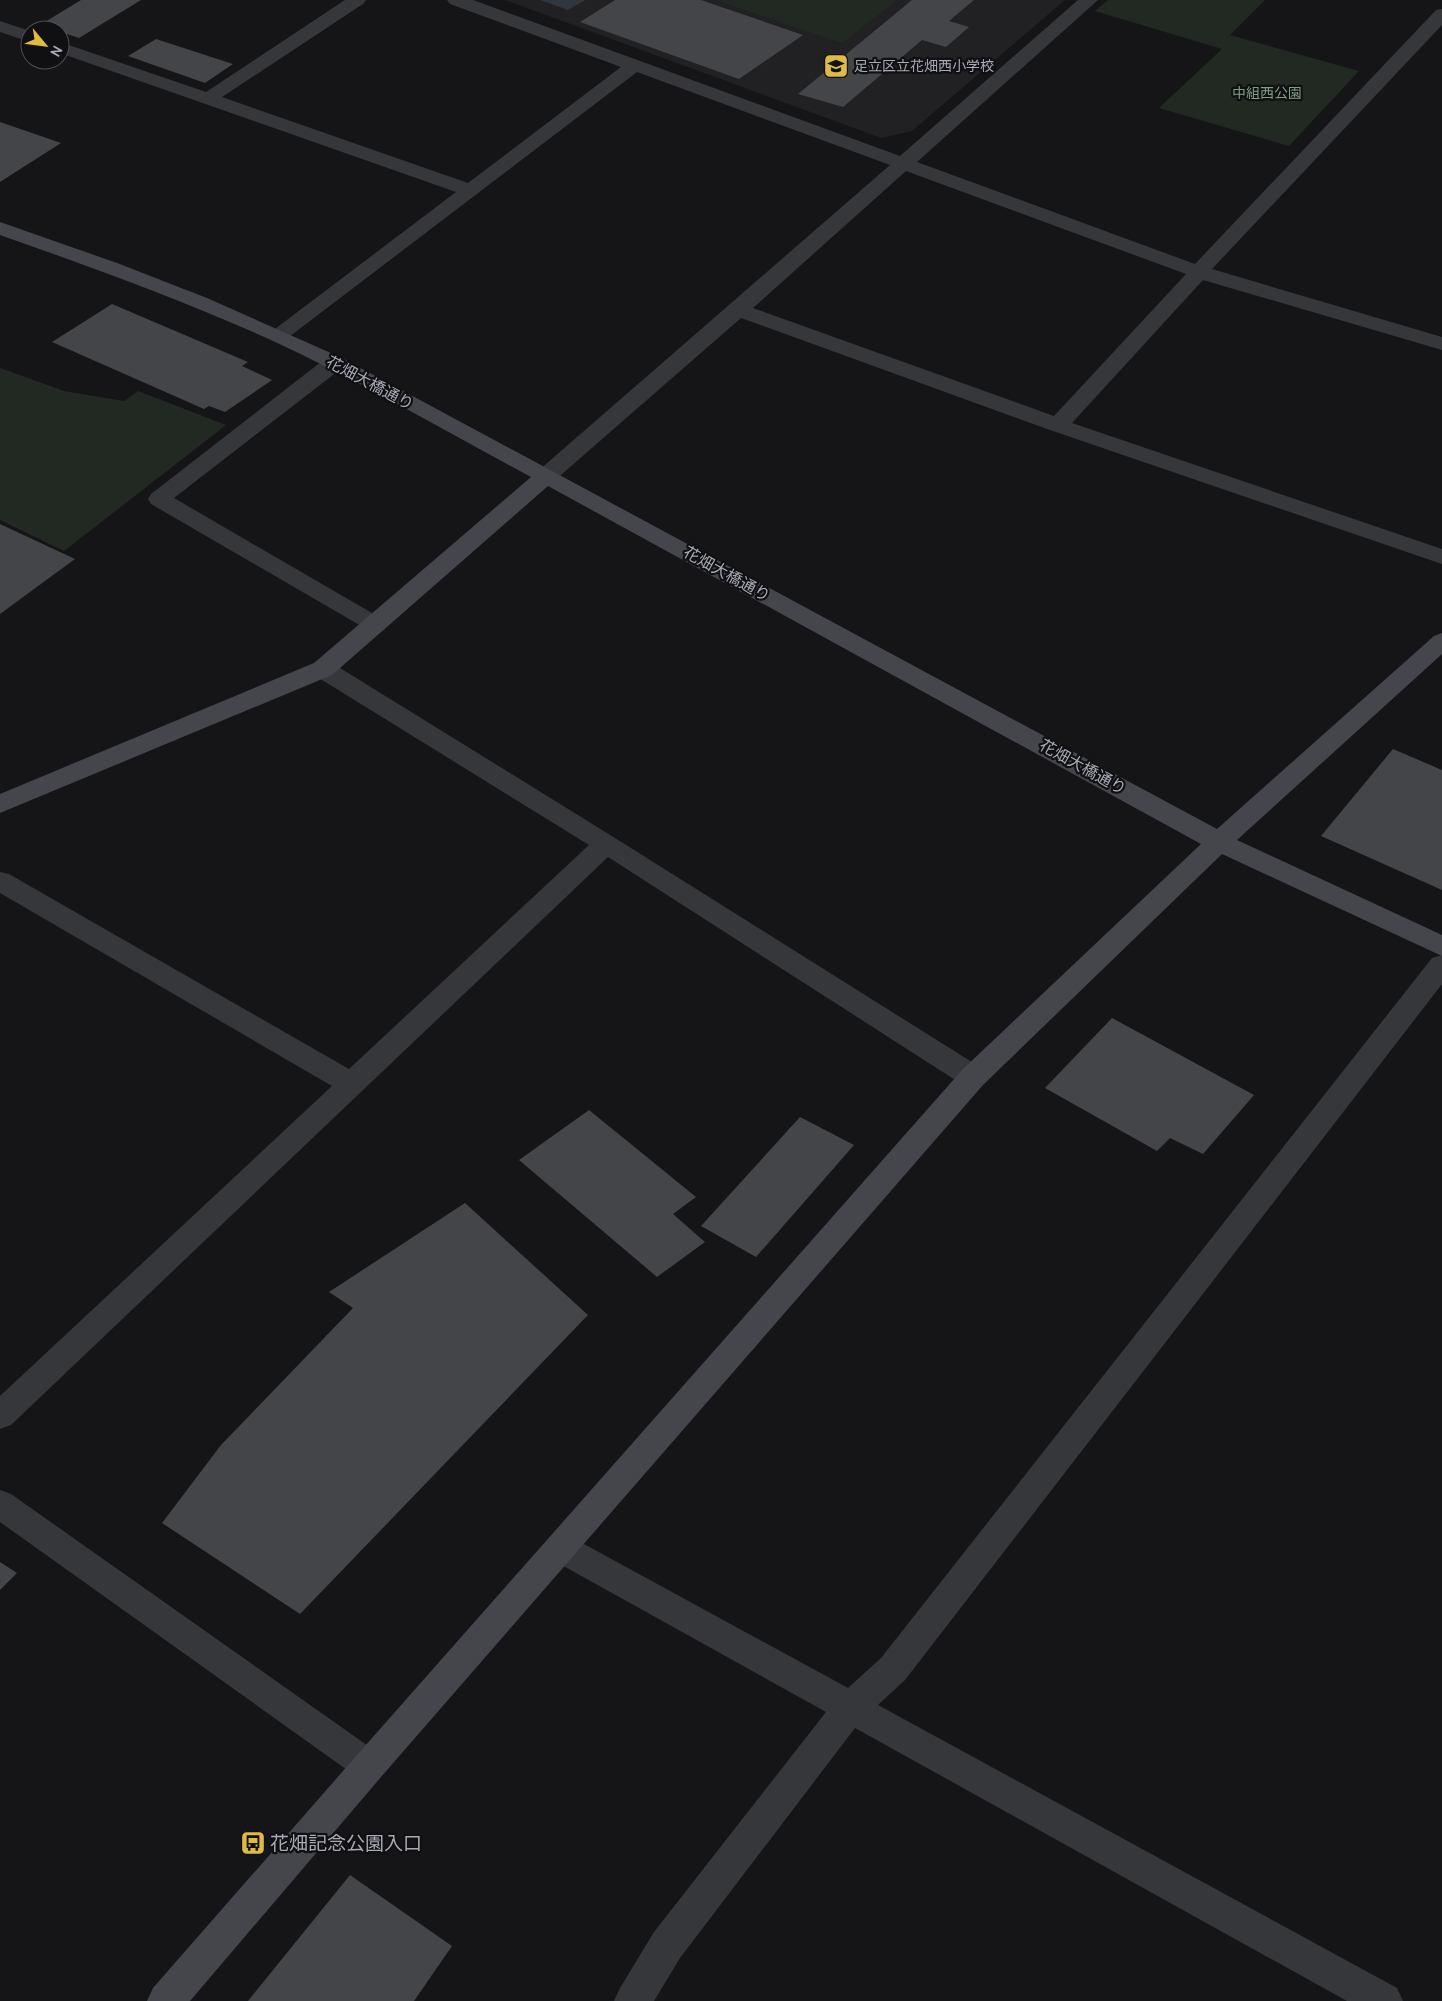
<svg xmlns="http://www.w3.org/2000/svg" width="1442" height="2001" viewBox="0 0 1442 2001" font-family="Cabin,'Noto Sans JP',sans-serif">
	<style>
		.built { fill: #212124 }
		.green { fill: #222923 }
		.water { fill: #2f363e }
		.building { fill: #444549 }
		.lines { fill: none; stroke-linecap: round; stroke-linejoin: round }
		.lane { fill: #36373b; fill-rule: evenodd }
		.street { fill: #36373b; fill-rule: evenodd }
		.secondary { fill: #45464b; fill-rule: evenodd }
		.labels { text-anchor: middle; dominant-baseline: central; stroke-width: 4.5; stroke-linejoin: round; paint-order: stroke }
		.far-poi-label { font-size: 14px; fill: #a8abb5; stroke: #101012; text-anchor: start }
		.far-park-label { font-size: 14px; fill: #819f86; stroke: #101012 }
		.street-label { font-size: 16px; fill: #a8abb5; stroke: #101012 }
		.near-poi-label { font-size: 19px; fill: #a8abb5; stroke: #101012; text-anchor: start }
	</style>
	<rect width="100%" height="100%" fill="#151517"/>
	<polygon class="built" points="505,0 1065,0 912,131 881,138"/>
	<g class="green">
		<polygon points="716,0 897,0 842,43"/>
		<polygon points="1108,0 1265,0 1230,35 1359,71 1289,146 1159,108 1222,49 1095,11"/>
		<polygon points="0,368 64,391 124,401 138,391 226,425 64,551 0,520"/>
	</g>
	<polygon class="water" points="540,0 585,0 568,10"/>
	<g class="building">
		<polygon points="81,0 141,0 79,38 40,25"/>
		<polygon points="615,0 701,0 803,35 739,79 580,22"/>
		<polygon points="912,0 974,0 949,21 969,27 946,47 922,40 843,107 798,94"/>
		<polygon points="156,39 233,64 205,83 128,56"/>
		<polygon points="0,122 61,143 0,182"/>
		<polygon points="112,304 248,362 242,366 272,380 225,412 209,406 204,409 52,342"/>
		<polygon points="0,524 75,559 0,614"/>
		<polygon points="1393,749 1442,770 1442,890 1321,836"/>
		<polygon points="1112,1018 1254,1095 1203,1154 1170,1138 1157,1151 1045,1088"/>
		<polygon points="589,1110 696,1197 673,1214 705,1242 657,1277 519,1160"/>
		<polygon points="800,1117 854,1145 756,1257 701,1226"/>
		<polygon points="465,1203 588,1315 300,1614 162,1523 221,1445 353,1308 329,1292"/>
		<polygon points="0,1562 17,1573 0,1590"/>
		<polygon points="350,1875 452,1946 414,2001 248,2001"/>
	</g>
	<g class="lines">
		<polygon class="lane" points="334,357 342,358 345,363 342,368 174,498 384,620 388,625 384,630 376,633 368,630 151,504 148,499 151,494 326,358"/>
		<g class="street">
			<path d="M 345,0 L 366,0 L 363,4 L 222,97 L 468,183 L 621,67 L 450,4 L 447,0 L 473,0 L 900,156 L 1078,0 L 1098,0 L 917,162 L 1195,264 L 1436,10 L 1442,9 L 1442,25 L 1212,269 L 1442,337 L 1442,350 L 1203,280 L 1072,423 L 1442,549 L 1442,564 L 1050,430 L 741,318 L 554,481 L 546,483 L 538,481 L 535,476 L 538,471 L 890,165 L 637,72 L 285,340 L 278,342 L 271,340 L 267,336 L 271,332 L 456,192 L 60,53 L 60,42 L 206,92 ZM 906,171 L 1186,274 L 1054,416 L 753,308 Z"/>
			<polygon points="0,21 30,31 30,42 0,32"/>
			<polygon points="323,661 332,663 615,838 983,1069 987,1077 983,1085 973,1088 963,1085 608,857 11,1425 0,1429 0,1396 332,1086 0,893 0,872 9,874 349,1069 589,845 314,675 311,669 314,663"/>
			<polygon points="1442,955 1442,984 905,1680 878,1705 1397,1988 1403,2001 1347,2001 855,1728 680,1958 654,2001 614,2001 620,1988 654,1932 826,1712 549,1558 545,1548 549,1538 561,1534 573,1538 848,1688 881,1658 1432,958"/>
			<polygon points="0,1490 11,1494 381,1755 386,1766 381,1777 369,1782 357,1777 0,1522"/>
		</g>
		<path class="secondary" d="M 0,222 L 117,263 L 207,298 L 342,358 L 1217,829 L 1434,636 L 1442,633 L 1442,654 L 1237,840 L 1442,935 L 1442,956 L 1222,854 L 983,1085 L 381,1777 L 190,2001 L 147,2001 L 153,1988 L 357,1755 L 963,1069 L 1201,844 L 548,486 L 332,675 L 0,813 L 0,794 L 314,663 L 531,477 C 445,431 360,381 271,340 C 182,300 91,267 0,235 Z"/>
	</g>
	<defs>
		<symbol id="school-square" viewBox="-11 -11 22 22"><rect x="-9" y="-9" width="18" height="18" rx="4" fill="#e0bb43" stroke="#101012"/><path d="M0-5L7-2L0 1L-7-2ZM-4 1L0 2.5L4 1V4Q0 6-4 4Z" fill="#111"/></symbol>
		<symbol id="bus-square" viewBox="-11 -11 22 22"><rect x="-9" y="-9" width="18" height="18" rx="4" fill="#e0bb43" stroke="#101012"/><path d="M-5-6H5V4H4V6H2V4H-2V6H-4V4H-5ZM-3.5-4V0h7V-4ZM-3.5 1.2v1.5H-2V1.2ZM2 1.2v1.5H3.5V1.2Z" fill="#111"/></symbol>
	</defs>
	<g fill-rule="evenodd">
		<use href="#school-square" x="822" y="52" width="28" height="28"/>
		<use href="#bus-square" x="239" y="1829" width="28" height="28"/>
	</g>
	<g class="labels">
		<g class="far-poi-label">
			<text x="854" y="66">足立区立花畑西小学校</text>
		</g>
		<g class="far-park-label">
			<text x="1267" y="93">中組西公園</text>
		</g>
		<g class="street-label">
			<text transform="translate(370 383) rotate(28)">花畑大橋通り</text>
			<text transform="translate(727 574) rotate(29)">花畑大橋通り</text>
			<text transform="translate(1083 767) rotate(29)">花畑大橋通り</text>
		</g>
		<g class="near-poi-label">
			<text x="270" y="1843">花畑記念公園入口</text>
		</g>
	</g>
	<g transform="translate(45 45) rotate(119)"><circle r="24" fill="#101012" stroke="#4d4e53"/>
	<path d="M0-4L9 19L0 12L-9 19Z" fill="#e0bb43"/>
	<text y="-8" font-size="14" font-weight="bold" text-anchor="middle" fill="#a8abb5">N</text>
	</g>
</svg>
